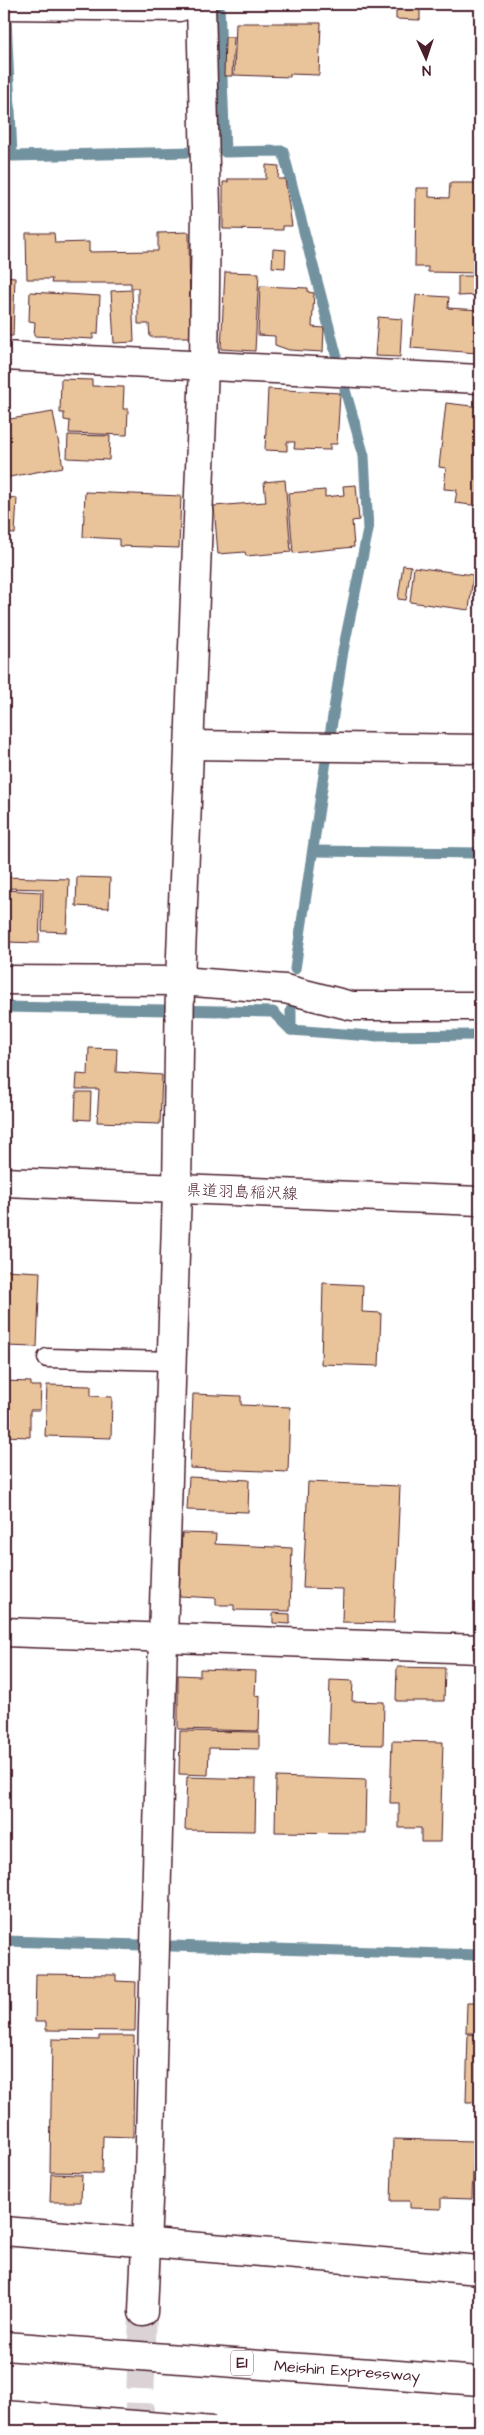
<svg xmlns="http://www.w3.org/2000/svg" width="484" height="2435" viewBox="0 0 484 2435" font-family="'Architects Daughter','Klee One',sans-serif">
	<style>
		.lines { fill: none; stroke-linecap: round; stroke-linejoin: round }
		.stream { stroke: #73929f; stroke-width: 11 }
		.building { fill: #e9c49a; stroke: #4a1f2b }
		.minor-tunnel { stroke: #dbd2d5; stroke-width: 28; stroke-dasharray: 28 14; stroke-linecap: butt }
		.service-casing { stroke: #4a1f2b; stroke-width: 21 }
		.minor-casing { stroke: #4a1f2b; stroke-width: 31 }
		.secondary-casing { stroke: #4a1f2b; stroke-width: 31 }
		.service { stroke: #fff; stroke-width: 18 }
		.minor { stroke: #fff; stroke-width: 28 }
		.secondary { stroke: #fff; stroke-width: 28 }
		.motorway-bridge-casing { stroke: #4a1f2b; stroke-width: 31; stroke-linecap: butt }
		.motorway-bridge { stroke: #fff; stroke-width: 28 }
		.labels { text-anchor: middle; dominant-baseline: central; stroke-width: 4.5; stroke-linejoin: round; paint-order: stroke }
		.shield { fill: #fff; stroke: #80626b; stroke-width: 1 }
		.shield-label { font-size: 15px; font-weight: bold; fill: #4a1f2b }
		.street-label { font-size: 16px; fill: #4a1f2b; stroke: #fff }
	</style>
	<rect width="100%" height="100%" fill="#fff"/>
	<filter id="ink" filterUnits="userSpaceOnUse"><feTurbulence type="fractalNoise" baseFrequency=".02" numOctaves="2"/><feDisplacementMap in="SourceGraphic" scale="10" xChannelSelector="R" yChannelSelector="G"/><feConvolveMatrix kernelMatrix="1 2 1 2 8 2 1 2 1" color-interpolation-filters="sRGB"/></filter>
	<g filter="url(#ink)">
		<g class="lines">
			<g class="stream">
				<polyline points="219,4 225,152 283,151 336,354"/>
				<polyline points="6,17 12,156 193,152"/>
				<polyline points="330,735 343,651 368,530 364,456 345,390"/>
				<polyline points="313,851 480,853"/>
				<polyline points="295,969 326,761"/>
				<polyline points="4,1007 273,1012 291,1030 370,1036 480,1035"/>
				<polyline points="291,1010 291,1030"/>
				<polyline points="4,1941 142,1945"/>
				<polyline points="172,1946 480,1955"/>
			</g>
		</g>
		<g class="building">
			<polygon points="396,6 420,7 420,20 396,19"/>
			<polygon points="236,23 321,23 319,75 290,74 290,77 234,75"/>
			<polygon points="225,37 234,37 232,76 224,76"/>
			<polygon points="266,165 279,166 278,179 285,179 292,226 283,226 283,230 223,229 223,182 228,182 228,179 266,179"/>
			<polygon points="450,183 480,183 480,273 428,272 428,267 415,267 416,188 429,188 429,197 449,198"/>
			<polygon points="189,232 190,337 150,337 149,324 138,324 138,288 131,288 131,283 51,283 52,279 27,279 26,233 54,233 55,243 89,242 89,252 158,251 158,233"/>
			<polygon points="273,249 286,250 285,268 272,267"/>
			<polygon points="225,272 259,273 255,351 221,349"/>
			<polygon points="4,276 15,277 13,336 4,336"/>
			<polygon points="458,276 480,276 480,295 458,296"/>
			<polygon points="260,286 308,288 308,292 314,293 312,327 324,328 323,352 289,350 275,345 275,336 258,335"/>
			<polygon points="132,290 134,342 114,343 111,291"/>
			<polygon points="30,292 100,296 98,334 93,334 93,339 34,336 35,322 29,321"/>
			<polygon points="416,295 449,297 448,308 480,310 478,353 411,348"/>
			<polygon points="378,317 402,319 400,357 375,356"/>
			<polygon points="4,373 9,373 8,404 4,404"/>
			<polygon points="61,379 92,380 92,386 124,387 123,409 128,409 127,435 69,433 70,421 64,420 64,413 60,413"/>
			<polygon points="268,389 340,393 337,444 330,444 330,450 294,449 295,442 287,442 287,451 265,450"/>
			<polygon points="446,403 480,407 480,506 455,503 457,490 444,489 446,468 439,467"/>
			<polygon points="53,412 63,467 4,478 4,420"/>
			<polygon points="68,435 110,436 109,460 67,458"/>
			<polygon points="285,480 291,552 246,556 245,552 218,554 214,506 266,502 264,482"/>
			<polygon points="356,485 359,520 352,521 354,547 293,553 288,493 325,490 325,497 344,495 343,486"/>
			<polygon points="85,492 181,496 179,548 119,546 119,539 83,537"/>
			<polygon points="4,497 17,498 15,534 4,533"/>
			<polygon points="403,565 411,566 406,600 398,599"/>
			<polygon points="414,567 473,575 469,610 410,602"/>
			<polygon points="4,877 69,879 67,932 42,931 43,889 4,888"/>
			<polygon points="77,877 110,878 109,908 76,906"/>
			<polygon points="4,890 41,892 39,943 7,942 7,930 4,930"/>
			<polygon points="89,1048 117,1049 116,1072 162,1075 160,1124 97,1122 99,1089 76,1089 77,1074 88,1075"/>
			<polygon points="76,1092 91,1092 90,1120 75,1119"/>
			<polygon points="4,1270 40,1272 37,1347 4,1346"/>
			<polygon points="323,1283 363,1285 362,1312 381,1313 379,1366 321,1364"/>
			<polygon points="4,1381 31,1382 31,1386 41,1386 40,1410 30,1410 30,1437 4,1436"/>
			<polygon points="47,1385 91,1386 91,1396 112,1397 111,1438 45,1436"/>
			<polygon points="193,1394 241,1396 241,1405 290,1407 288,1472 190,1468"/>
			<polygon points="189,1477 249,1480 248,1512 187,1510"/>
			<polygon points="308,1482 400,1486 394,1623 342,1622 343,1589 303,1588"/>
			<polygon points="182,1533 216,1534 215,1544 292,1548 290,1611 234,1610 234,1605 216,1605 216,1598 179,1596"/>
			<polygon points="273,1613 290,1614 290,1624 273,1623"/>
			<polygon points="397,1667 445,1668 444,1701 396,1701"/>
			<polygon points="200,1669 256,1671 255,1696 260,1695 259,1731 178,1729 178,1675 200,1676"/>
			<polygon points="330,1680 353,1681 352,1701 384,1702 383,1745 328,1744"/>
			<polygon points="180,1731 259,1732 259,1749 209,1748 208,1775 179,1774"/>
			<polygon points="392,1741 443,1742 440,1842 421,1842 421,1828 399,1828 399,1803 390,1803"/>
			<polygon points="187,1777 256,1779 255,1831 185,1830"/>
			<polygon points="276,1777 366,1780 365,1833 275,1832"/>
			<polygon points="478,1966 480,1966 480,2033 466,2033 467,2003 477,2003"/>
			<polygon points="36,1974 116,1975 116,1981 136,1982 135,2031 46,2030 46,2022 35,2022"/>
			<polygon points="468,2034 480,2035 480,2102 466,2102"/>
			<polygon points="99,2036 134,2036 133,2137 103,2136 102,2173 50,2172 52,2039 99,2040"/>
			<polygon points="393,2139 474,2141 472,2199 441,2198 441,2209 410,2208 410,2201 391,2201"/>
			<polygon points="51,2174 82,2175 81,2202 50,2202"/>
		</g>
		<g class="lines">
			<polyline class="minor-tunnel" points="139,2431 143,2312"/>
			<defs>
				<polyline id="service" points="47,1358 171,1361"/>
				<g id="minor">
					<polyline points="4,5 179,7 189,4"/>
					<polyline points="4,356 480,379"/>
					<polyline points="189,745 480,749"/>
					<polyline points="4,980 180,981 285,989 352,1006 480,1006"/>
					<polyline points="4,1632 480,1649"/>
					<polyline points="4,2231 480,2270"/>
					<polyline points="143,2312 149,2178 163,1638 177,1190 180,981 204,366 206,208 201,4"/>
				</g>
				<polyline id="secondary" points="4,1182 480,1201"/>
			</defs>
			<use href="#service" class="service-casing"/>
			<use href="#minor" class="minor-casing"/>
			<use href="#secondary" class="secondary-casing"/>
			<use href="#service" class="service"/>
			<use href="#minor" class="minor"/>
			<use href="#secondary" class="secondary"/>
			<defs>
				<g id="motorway-bridge">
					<polyline points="4,2346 480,2381"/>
					<polyline points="4,2415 214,2431"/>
				</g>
			</defs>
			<use href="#motorway-bridge" class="motorway-bridge-casing"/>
			<use href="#motorway-bridge" class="motorway-bridge"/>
		</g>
	</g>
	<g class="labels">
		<rect class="shield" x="231" y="2350.5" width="22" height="25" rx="4"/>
		<g class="shield-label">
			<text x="242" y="2363">E1</text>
		</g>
		<g class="street-label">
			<text transform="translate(242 1192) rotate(2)">県道羽島稲沢線</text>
			<text transform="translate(347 2371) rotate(4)">Meishin Expressway</text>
		</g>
	</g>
	<rect width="484" height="2435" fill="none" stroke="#fff" stroke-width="20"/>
	<rect x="10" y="10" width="464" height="2415" fill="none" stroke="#4a1f2b" stroke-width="2" filter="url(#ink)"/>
	<g transform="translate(426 58) rotate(177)" stroke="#ffffff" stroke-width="4" paint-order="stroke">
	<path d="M0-4L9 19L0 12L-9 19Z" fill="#4a1f2b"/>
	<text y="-8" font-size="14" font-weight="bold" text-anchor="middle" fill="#4a1f2b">N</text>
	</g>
</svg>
